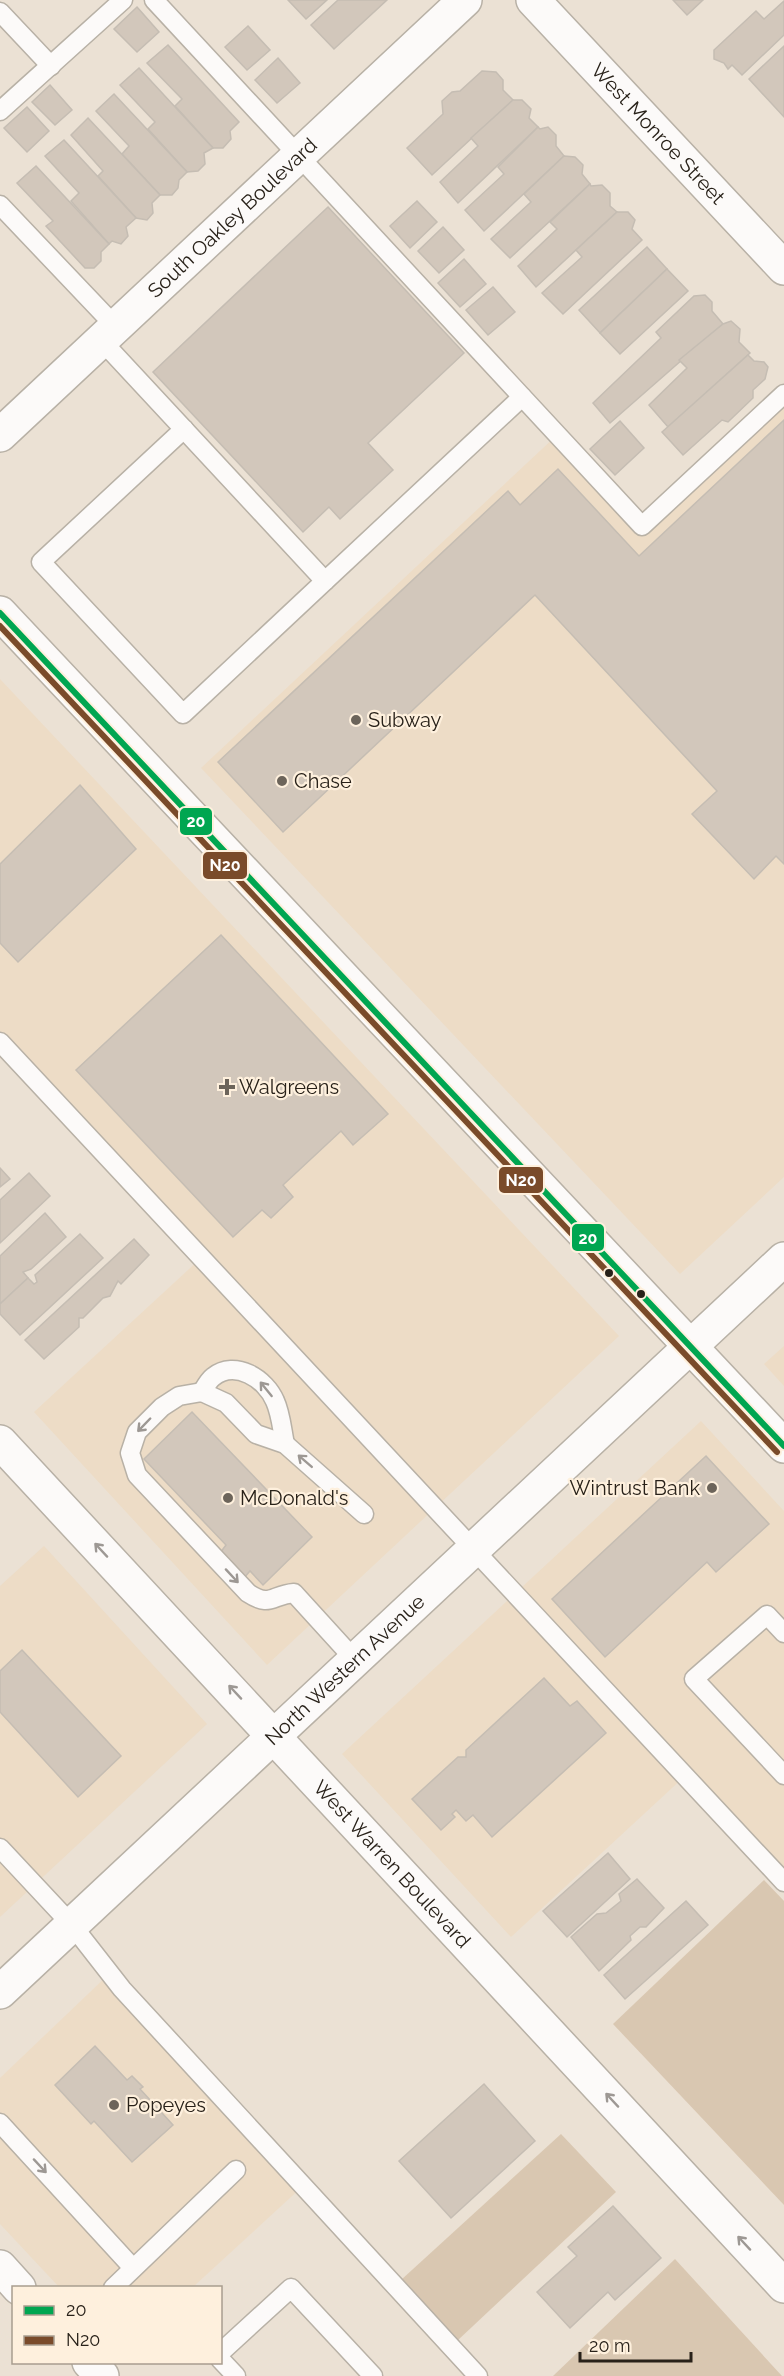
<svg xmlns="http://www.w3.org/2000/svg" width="784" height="2376" viewBox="0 0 784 2376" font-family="Raleway,sans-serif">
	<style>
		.built { fill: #eddcc6 }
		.green { fill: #d9c7b1 }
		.building { fill: #d2c7bb; stroke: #c5bdb3; stroke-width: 1.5 }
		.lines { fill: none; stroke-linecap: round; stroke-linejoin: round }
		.service-casing { stroke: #b8b1a6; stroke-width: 21 }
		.minor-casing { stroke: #b8b1a6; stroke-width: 36 }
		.tertiary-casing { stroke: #b8b1a6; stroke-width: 36 }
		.secondary-casing { stroke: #b8b1a6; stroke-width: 36 }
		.service { stroke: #fcfaf9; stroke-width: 18 }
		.minor { stroke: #fcfaf9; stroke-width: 33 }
		.tertiary { stroke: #fcfaf9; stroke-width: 33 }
		.secondary { stroke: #fcfaf9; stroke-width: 33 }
		.bus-1-casing { stroke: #fef0dd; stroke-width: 10 }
		.bus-2-casing { stroke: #fef0dd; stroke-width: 10 }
		.bus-1 { stroke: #00a651; stroke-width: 6 }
		.bus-2 { stroke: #7a4b2a; stroke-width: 6 }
		.oneway { stroke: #9d9894 }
		.poi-dot { fill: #6c645a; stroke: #fef0dd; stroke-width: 2 }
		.bus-dot { fill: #282119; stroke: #fef0dd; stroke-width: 2 }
		.labels { text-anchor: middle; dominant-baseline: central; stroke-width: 4.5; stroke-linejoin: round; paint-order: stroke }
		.street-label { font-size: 20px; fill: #282119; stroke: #fef0dd }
		.poi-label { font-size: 20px; fill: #282119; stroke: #fef0dd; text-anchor: start }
		.line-badge { stroke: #fef0dd; stroke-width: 2 }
		.badge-label { font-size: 16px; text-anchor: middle; font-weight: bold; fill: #fff }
	</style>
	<rect width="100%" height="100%" fill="#ebe1d4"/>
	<g class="built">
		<polygon points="784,394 784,1177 680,1274 201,768 557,435 642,526"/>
		<polygon points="0,679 619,1336 267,1665 34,1412 201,1258 0,1043"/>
		<polygon points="784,1346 784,1386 764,1364"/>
		<polygon points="701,1421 784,1511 784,1882 685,1776 511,1937 342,1754"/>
		<polygon points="44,1546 207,1724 0,1917 0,1586"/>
		<polygon points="110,1973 303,2186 193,2287 59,2287 0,2224 0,2078"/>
	</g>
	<g class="green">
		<polygon points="764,1880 784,1901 784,2205 613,2024"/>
		<polygon points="561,2134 616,2192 457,2341 401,2280"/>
		<polygon points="675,2259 782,2376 553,2376"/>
	</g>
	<g class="building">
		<polygon points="288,0 327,0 306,19"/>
		<polygon points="338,0 387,0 334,49 311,25"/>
		<polygon points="673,0 703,0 687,15"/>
		<polygon points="784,1 784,35 742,75 732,65 728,69 724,63 714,59 714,50 756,11 764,19"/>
		<polygon points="137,7 159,32 137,52 114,29"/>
		<polygon points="248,26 270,50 247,70 225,47"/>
		<polygon points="168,45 239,122 230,131 231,139 223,148 213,148 175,106 182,99 147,63"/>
		<polygon points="784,46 784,117 749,79"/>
		<polygon points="278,58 300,83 277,103 255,80"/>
		<polygon points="139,68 213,148 204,153 205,164 198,171 187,172 148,129 155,122 120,85"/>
		<polygon points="482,71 496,72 503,80 503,90 513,100 432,175 407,148 443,114 442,101 452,92 460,91"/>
		<polygon points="50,85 72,110 55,125 32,102"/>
		<polygon points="114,94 187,172 179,180 178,188 172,195 160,195 122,154 129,146 96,111"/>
		<polygon points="513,100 522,100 531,109 529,118 538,127 458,203 440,182 478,146 471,138"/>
		<polygon points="27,107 49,131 27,152 4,128"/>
		<polygon points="88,118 160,195 152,203 153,213 147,220 136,218 98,176 103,171 71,135"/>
		<polygon points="538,127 540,129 548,127 556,135 556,146 564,156 484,231 465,210 504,174 498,167"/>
		<polygon points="64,140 136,218 126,227 128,236 121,244 112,241 109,244 71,201 79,193 45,156"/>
		<polygon points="564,156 575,157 583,165 582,174 590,184 510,258 491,239 531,202 524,194"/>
		<polygon points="36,166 109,244 101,252 101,261 94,268 85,268 46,226 53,221 17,183"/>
		<polygon points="590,184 591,186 602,185 610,193 610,206 617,212 536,287 518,266 557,229 550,222"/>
		<polygon points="417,201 437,222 410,248 390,226"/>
		<polygon points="328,207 464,353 368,443 393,470 340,519 329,507 303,532 153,372"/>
		<polygon points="617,212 628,212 635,220 632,229 642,240 563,314 542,293 582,257 576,250"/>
		<polygon points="443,227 464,250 439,273 418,251"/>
		<polygon points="647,247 667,269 600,333 579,310"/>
		<polygon points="464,259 486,284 460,307 438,283"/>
		<polygon points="667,269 688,291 620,354 600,333"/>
		<polygon points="493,287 515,312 488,335 466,310"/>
		<polygon points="705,295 712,302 712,311 723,324 610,423 593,403 661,338 656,332 694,296"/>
		<polygon points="731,321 740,329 739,342 750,353 668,427 649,405 687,368 679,360 723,324"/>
		<polygon points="748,355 754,361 764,362 768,367 765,379 753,390 753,398 728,422 722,420 683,455 662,432"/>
		<polygon points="784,420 784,864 776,856 754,879 692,814 717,791 535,595 283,832 218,762 508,491 520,505 558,469 639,556"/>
		<polygon points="620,421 644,448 615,475 590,449"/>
		<polygon points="80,785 136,849 18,962 0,943 0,864"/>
		<polygon points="221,935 388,1114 353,1145 341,1131 283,1185 293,1197 271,1218 262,1210 233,1237 76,1070"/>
		<polygon points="0,1168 10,1179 0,1187"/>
		<polygon points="29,1173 50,1196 0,1243 0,1200"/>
		<polygon points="45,1213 66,1237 31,1269 23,1272 28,1278 0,1304 0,1256"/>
		<polygon points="80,1234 103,1258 20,1335 0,1314 0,1304 28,1278 34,1284 37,1282 35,1275"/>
		<polygon points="134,1239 149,1255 121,1284 118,1281 110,1296 103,1298 83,1318 79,1318 79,1327 44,1359 25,1340"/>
		<polygon points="192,1412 312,1537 263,1585 250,1571 244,1578 220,1553 226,1545 144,1459"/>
		<polygon points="706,1456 769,1524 716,1572 707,1562 605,1657 552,1599"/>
		<polygon points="22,1650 121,1756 78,1797 0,1712 0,1671"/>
		<polygon points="544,1678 570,1706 577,1701 606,1733 492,1837 473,1815 466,1821 456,1810 452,1814 455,1817 441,1830 412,1799 458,1757 466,1757 466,1750"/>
		<polygon points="608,1853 630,1879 567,1937 543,1911"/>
		<polygon points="637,1879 664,1908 646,1927 640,1927 630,1936 631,1940 599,1971 571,1937 597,1914 606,1913 621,1901 619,1894"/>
		<polygon points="686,1901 708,1925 625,1999 604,1975"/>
		<polygon points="95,2046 127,2080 132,2076 143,2087 140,2089 173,2125 132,2162 94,2121 91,2124 55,2085"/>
		<polygon points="484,2084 535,2141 451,2218 399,2161"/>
		<polygon points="613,2206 661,2258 615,2300 608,2292 570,2328 537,2292 577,2256 568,2247"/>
	</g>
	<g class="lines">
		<defs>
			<g id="service">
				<polyline points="154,0 642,526 784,394"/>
				<polyline points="0,12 51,66"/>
				<polyline points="0,111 123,0"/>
				<polyline points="0,205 116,327"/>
				<polyline points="101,340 325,581 522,397"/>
				<polyline points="184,429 41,562 183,714 325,581"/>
				<polyline points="0,1042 784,1882"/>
				<path d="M 202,1392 C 205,1387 209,1380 213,1377 C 235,1359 266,1379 275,1401 C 281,1414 282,1430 285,1444"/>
				<polyline points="784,1633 767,1615 694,1679 784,1775"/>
				<path d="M 355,1660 L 294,1593 C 271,1595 271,1608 248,1593 L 137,1475 L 130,1453 L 137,1432 L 162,1407 L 179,1396 L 202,1392 L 226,1403 L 256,1434 L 285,1444 L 364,1514"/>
				<polyline points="0,1848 72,1925 122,1989 478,2376"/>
				<polyline points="0,2123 133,2268"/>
				<polyline points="113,2288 236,2170"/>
				<polyline points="220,2353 291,2288 373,2376"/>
				<polyline points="220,2359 236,2376"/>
			</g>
			<g id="minor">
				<path id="s1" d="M 533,0 L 784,268"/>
				<path id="s2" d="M 0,435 L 465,0"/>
			</g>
			<g id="tertiary">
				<path id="s3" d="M 0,1442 L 784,2286"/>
				<polyline points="0,2267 19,2288"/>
				<polyline points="89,2362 102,2376"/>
			</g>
			<g id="secondary">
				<polyline points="0,613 784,1446"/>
				<path id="s4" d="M 0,1992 L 784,1259"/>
			</g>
		</defs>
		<use href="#service" class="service-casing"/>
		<use href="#minor" class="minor-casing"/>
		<use href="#tertiary" class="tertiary-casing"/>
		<use href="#secondary" class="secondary-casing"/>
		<use href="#service" class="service"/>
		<use href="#minor" class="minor"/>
		<use href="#tertiary" class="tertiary"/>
		<use href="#secondary" class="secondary"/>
		<defs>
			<polyline id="bus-1" points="0,613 784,1446"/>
			<polyline id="bus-2" points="0,626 777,1452"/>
		</defs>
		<use href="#bus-1" class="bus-1-casing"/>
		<use href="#bus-2" class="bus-2-casing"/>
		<use href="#bus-1" class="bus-1"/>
		<use href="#bus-2" class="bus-2"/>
	</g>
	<defs><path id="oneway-shaft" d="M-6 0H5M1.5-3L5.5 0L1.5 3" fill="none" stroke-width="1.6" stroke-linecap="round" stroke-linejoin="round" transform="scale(1.5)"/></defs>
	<g class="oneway">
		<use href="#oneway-shaft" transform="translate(266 1389) rotate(-129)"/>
		<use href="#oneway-shaft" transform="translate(144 1425) rotate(134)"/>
		<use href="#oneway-shaft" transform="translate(305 1461) rotate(-139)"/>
		<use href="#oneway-shaft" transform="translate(101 1550) rotate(-133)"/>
		<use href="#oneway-shaft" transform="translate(232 1576) rotate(47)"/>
		<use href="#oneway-shaft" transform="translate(235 1692) rotate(-133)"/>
		<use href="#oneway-shaft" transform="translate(612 2100) rotate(-133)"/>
		<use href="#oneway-shaft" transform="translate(40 2166) rotate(47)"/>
		<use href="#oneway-shaft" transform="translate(744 2243) rotate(-133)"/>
	</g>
	<g class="poi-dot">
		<circle cx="356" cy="720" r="6"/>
		<circle cx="282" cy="781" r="6"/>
		<path d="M224 1078h6v6h6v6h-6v6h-6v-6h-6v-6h6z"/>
		<circle cx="712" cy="1488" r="6"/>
		<circle cx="228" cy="1498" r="6"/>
		<circle cx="114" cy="2105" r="6"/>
	</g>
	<g class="bus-dot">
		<circle cx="609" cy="1273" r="5"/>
		<circle cx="641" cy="1294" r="5"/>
	</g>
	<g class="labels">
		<g class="street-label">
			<text stroke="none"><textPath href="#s1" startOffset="183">West Monroe Street</textPath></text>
			<text stroke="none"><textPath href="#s2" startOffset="318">South Oakley Boulevard</textPath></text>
			<text stroke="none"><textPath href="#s4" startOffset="472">North Western Avenue</textPath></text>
			<text stroke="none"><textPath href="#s3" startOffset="576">West Warren Boulevard</textPath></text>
		</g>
		<g class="poi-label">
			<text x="368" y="720">Subway</text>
			<text x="294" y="781">Chase</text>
			<text x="239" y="1087">Walgreens</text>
			<text x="700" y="1488" text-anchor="end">Wintrust Bank</text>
			<text x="240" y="1498">McDonald's</text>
			<text x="126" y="2105">Popeyes</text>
		</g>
	</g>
	<g class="line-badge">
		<rect x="179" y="807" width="34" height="29" rx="6" fill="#00a651"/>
		<rect x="202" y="851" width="46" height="29" rx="6" fill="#7a4b2a"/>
		<rect x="498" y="1166" width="46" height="28" rx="6" fill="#7a4b2a"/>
		<rect x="571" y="1223" width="34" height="29" rx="6" fill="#00a651"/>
	</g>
	<g class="badge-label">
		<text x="196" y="827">20</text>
		<text x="225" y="871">N20</text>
		<text x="521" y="1186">N20</text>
		<text x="588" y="1244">20</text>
	</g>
	<rect x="12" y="2286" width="210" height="78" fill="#fef0dd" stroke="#a89d8f" stroke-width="1.5"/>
	<rect x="24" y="2306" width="30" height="9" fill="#00a651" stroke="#a89d8f" stroke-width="1.5"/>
	<text x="66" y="2316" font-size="18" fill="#282119">20</text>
	<rect x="24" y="2336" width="30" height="9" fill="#7a4b2a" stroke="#a89d8f" stroke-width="1.5"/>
	<text x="66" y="2346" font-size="18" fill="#282119">N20</text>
	<path d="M580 2352v9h111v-9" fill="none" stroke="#282119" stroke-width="3"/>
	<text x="589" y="2352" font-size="18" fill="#282119" stroke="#fef0dd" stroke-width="4.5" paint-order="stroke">20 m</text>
</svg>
